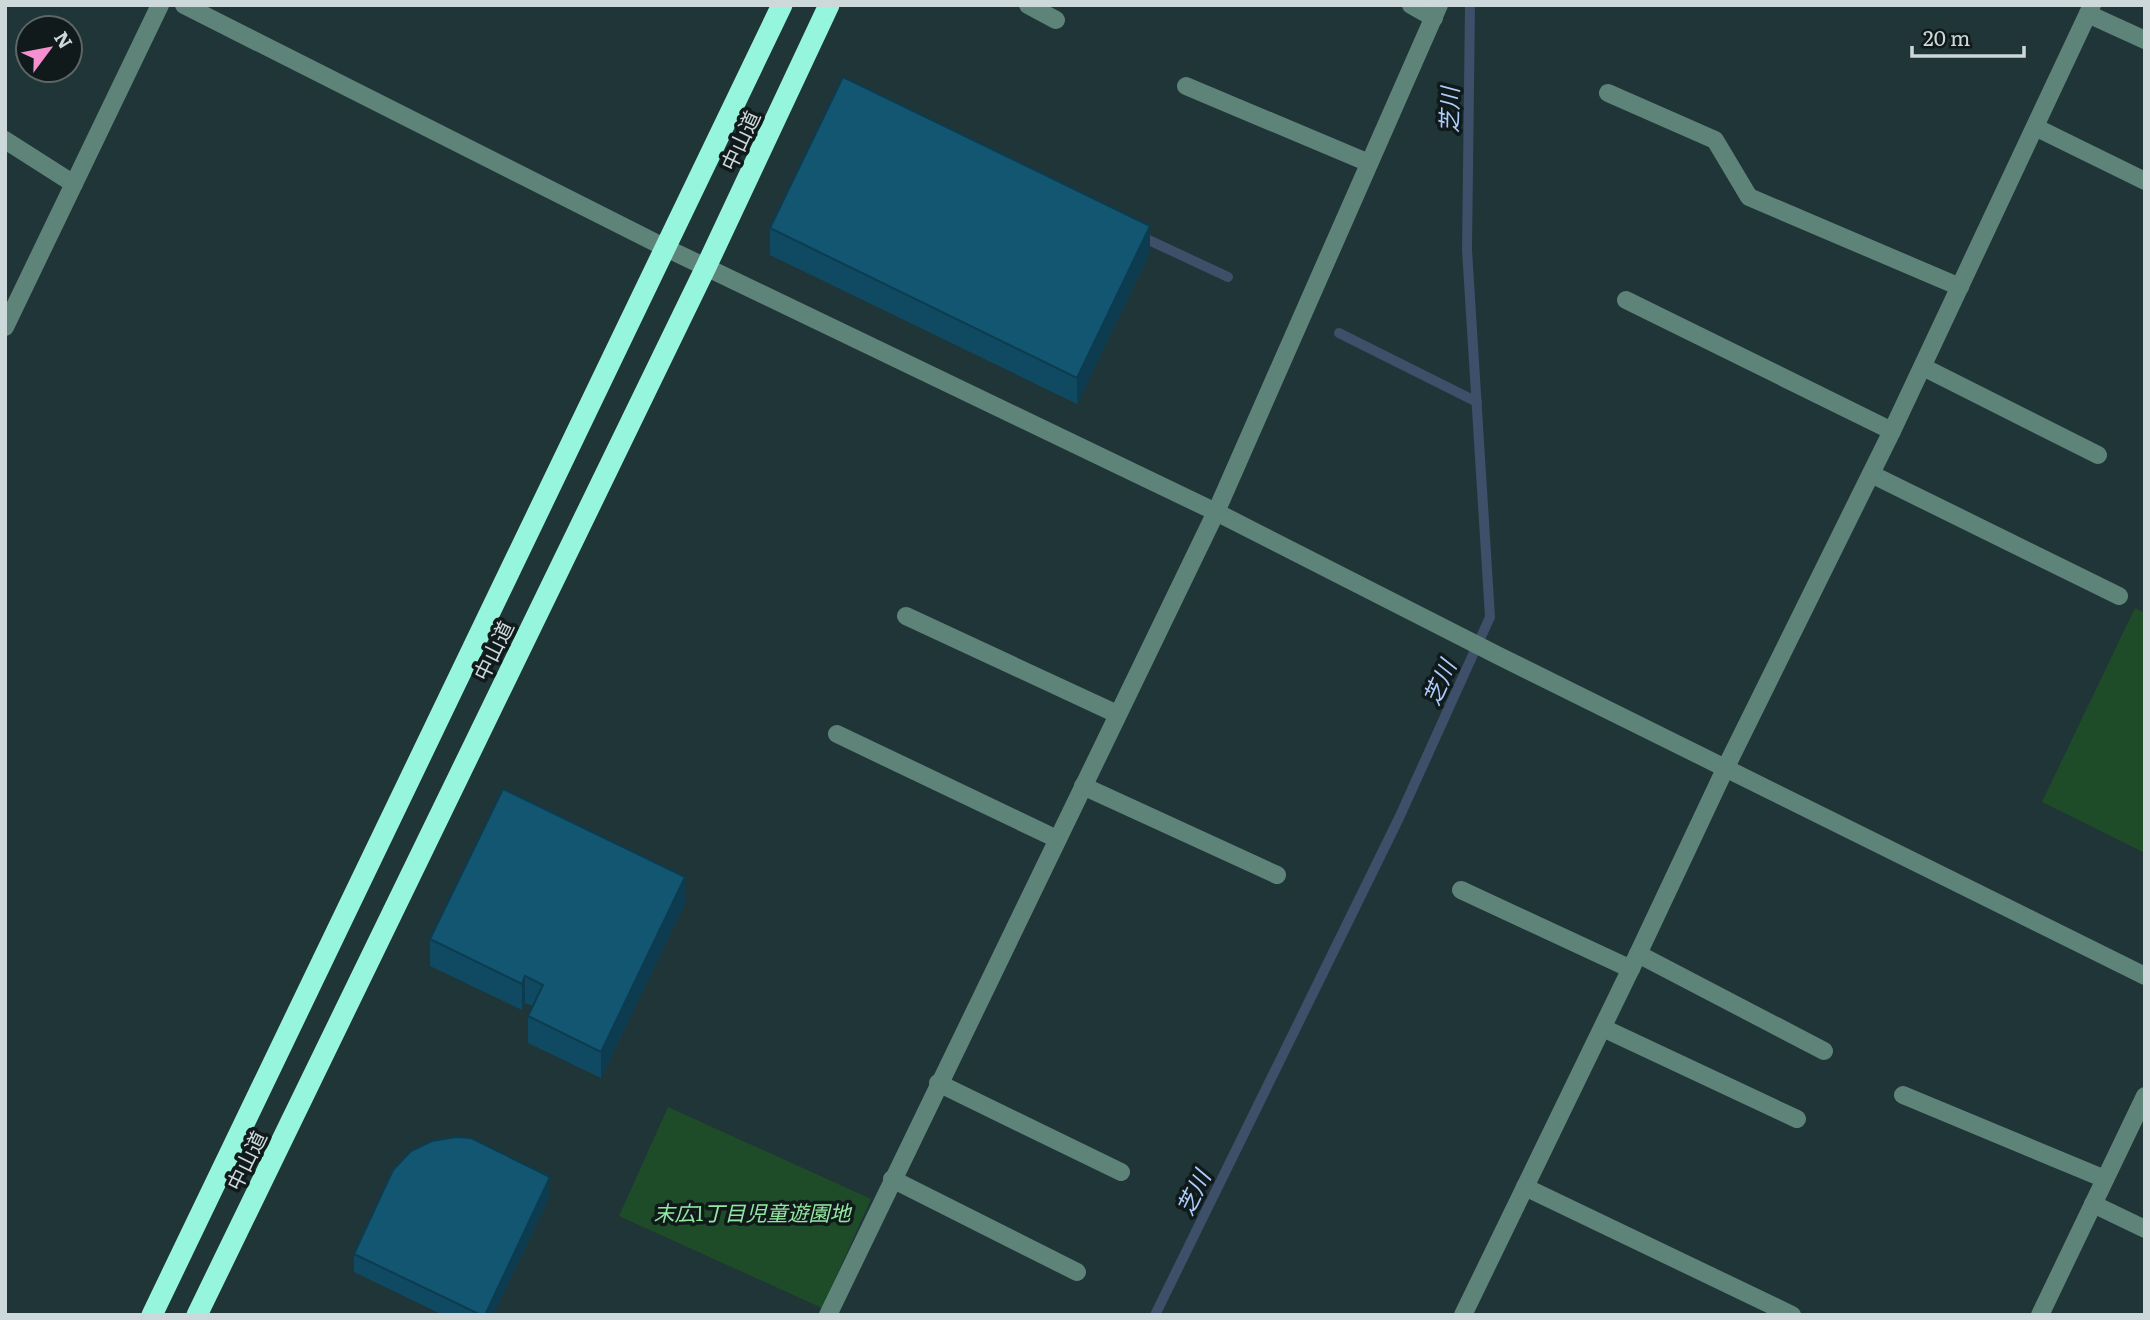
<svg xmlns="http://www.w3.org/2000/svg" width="2150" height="1320" viewBox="0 0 2150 1320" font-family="Literata,'Noto Sans JP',serif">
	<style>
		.green { fill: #1f4c28 }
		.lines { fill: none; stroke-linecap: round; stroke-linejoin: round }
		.stream { stroke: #3d4f69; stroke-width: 10 }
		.minor { stroke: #5e8379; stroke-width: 18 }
		.highway { stroke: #96f5dd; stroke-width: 21 }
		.wall { fill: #104a62 }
		.shaded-wall { fill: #0d3c50 }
		.building { fill: #135672; stroke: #0d3c50; stroke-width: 2 }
		.labels { text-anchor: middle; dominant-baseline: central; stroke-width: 7; stroke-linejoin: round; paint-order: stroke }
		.street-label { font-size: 21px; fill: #ccd8da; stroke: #111a1b }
		.park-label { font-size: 21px; font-style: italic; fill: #92e7a0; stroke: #111a1b }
		.water-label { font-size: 23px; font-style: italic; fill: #aecdfe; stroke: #111a1b }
	</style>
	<rect width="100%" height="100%" fill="#1f3537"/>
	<g class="green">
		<polygon points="2135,608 2145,613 2145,853 2042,802"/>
		<polygon points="668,1107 871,1199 822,1308 619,1216"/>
	</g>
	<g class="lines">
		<g class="stream">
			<polyline points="1138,235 1228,277"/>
			<polyline points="1339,333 1477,402"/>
			<polyline points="1155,1315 1399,818 1490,617 1467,250 1470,5"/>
		</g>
		<g class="minor">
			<polyline points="184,5 666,248 1216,512 1499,656 2145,976"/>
			<polyline points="1028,5 1056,20"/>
			<polyline points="1411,5 1434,18"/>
			<polyline points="2088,14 2145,40"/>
			<polyline points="1186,86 1369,163"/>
			<polyline points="1608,93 1715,140 1749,197 1960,287"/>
			<polyline points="2035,127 2145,181"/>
			<polyline points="5,140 74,184"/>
			<polyline points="1626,300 1892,431"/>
			<polyline points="5,327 160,5"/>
			<polyline points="1923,367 2098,455"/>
			<polyline points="1871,474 2119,596"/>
			<polyline points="906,616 1117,714"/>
			<polyline points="837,734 1057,839"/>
			<polyline points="1083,786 1277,875"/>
			<polyline points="1461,890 1631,969"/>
			<polyline points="1638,954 1824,1051"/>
			<polyline points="1603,1028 1797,1119"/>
			<polyline points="938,1083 1121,1172"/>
			<polyline points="1903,1095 2105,1179"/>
			<polyline points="892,1179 1077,1272"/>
			<polyline points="1525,1187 1792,1315"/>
			<polyline points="2093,1204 2145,1229"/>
			<polyline points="828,1315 1216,512 1439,5"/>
			<polyline points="1463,1315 1638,954 1726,767 1892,431 2092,5"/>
			<polyline points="2040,1315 2145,1096"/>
		</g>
		<g class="highway">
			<polyline points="152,1315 782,5"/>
			<polyline points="197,1315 706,267 829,5"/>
		</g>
	</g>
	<g class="wall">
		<polygon points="770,228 1150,252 1077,404 770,255"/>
		<polygon points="685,903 601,1078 528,1043 528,1016 533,1006 525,1003 522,1010 430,966 430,939"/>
		<polygon points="550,1195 493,1315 443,1315 354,1272 354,1254"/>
	</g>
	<g class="shaded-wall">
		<polygon points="1150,226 1150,252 1077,404 1077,378"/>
		<polygon points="685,877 685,903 601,1078 601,1052"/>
		<polygon points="525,976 525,1003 522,1010 522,984"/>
		<polygon points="550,1177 550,1195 493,1315 485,1315"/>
	</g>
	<g class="building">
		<polygon points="843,77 1150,226 1077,378 770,228"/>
		<polygon points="503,789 685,877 601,1052 528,1016 543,985 525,976 522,984 430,939"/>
		<polygon points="455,1137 471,1138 550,1177 485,1315 481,1315 354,1254 393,1170 411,1151 432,1141"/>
	</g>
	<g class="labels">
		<g class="street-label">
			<text transform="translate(739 140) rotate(-65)">中山道</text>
			<text transform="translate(492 650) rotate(-64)">中山道</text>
			<text transform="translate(245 1160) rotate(-64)">中山道</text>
		</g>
		<g class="park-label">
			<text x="752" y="1211">末広1丁目児童遊園地</text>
		</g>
		<g class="water-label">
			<text transform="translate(1448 110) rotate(-89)">芝川</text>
			<text transform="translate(1438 682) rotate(-66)">芝川</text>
			<text transform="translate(1192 1192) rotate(-64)">芝川</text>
		</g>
	</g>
	<rect width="2150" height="1320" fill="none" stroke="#ccd8da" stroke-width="14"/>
	<g transform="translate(49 49) rotate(58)"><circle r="33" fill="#111a1b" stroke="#5c6667" stroke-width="2"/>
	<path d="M0-5L12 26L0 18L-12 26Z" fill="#f590d1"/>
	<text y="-10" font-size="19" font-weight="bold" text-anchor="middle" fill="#ccd8da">N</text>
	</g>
	<path d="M1912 46v10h112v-10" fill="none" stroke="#ccd8da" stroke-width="3.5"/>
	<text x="1923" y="46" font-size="21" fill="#ccd8da" stroke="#111a1b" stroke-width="5" paint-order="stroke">20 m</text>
</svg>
